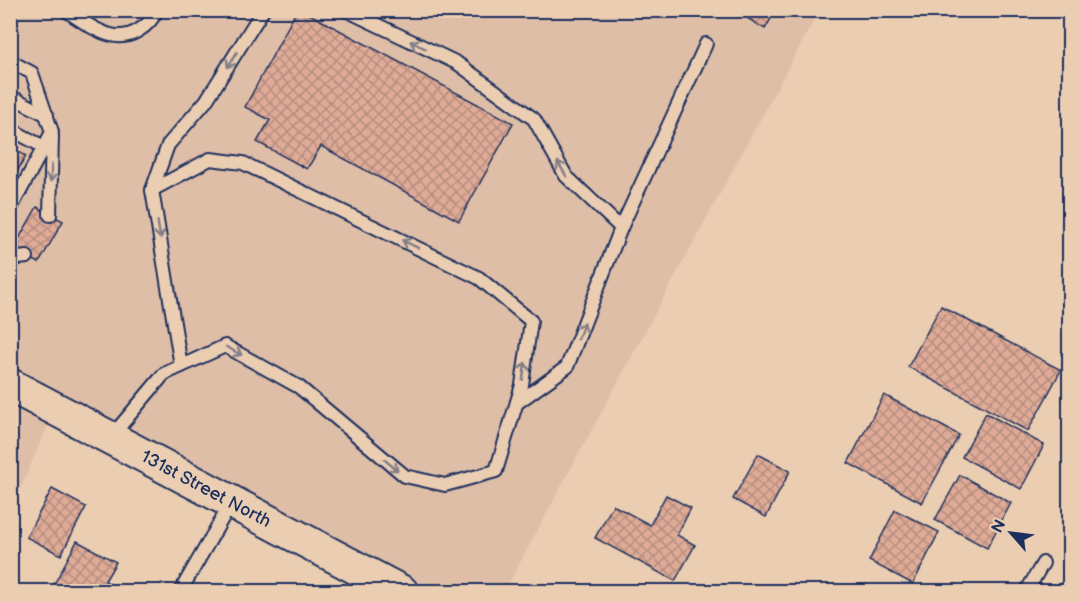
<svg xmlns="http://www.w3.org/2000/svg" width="1080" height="602" viewBox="0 0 1080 602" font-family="'Balsamiq Sans',sans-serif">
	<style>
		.built { fill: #dfbea7 }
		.building { fill: url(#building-cross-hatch); stroke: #1b2f5e; stroke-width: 1.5 }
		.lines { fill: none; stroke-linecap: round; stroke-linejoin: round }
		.service-casing { stroke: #1b2f5e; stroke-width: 16 }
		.tertiary-casing { stroke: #1b2f5e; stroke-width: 36 }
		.service { stroke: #ebceb2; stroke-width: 12 }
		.tertiary { stroke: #ebceb2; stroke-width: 32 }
		.oneway { stroke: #837e88 }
		.labels { text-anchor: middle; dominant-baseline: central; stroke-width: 4.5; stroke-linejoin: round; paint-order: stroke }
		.street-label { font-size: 18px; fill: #1b2f5e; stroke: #ebceb2 }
	</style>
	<defs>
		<pattern id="building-cross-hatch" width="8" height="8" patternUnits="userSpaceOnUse" patternTransform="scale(1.5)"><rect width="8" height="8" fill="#dfab97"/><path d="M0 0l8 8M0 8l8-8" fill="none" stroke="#b48c7e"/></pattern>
	</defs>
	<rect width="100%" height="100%" fill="#ebceb2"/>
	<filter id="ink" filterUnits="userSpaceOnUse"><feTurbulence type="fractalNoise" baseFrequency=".0167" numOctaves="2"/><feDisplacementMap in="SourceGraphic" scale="12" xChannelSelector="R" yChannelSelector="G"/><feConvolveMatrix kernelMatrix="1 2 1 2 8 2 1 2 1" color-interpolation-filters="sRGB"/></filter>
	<g filter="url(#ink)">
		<g class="built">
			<polygon points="10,11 819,11 504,592 434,591 11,369"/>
			<polygon points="11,403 49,423 11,510"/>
		</g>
		<g class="building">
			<polygon points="297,10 302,10 513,123 459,221 321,146 307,169 257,142 270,120 245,107"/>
			<polygon points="734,10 776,10 765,29"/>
			<polygon points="10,147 26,156 10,184"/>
			<polygon points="37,207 63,221 39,263 13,249"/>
			<polygon points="941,306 1061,370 1028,431 908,367"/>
			<polygon points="884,395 959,435 922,503 848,463"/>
			<polygon points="986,413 1044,445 1021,489 962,457"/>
			<polygon points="758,454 790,471 766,517 733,499"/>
			<polygon points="960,475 1011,503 987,548 935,520"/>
			<polygon points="52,489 86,507 61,555 26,537"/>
			<polygon points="666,495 691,508 677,535 695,545 675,581 595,538 613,505 650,525"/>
			<polygon points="895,510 939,532 913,584 869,561"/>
			<polygon points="77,541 116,562 105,581 124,592 50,592"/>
		</g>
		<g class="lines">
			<defs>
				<g id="service">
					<path d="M 65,10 C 78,18 96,32 111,35 C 130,40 149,27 157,10"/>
					<polyline points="346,10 457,63 534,119 566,176 621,228 567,367 517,403"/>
					<polyline points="10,61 32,73 52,132 10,210"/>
					<polyline points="10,96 47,115"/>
					<polyline points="10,129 44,147"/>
					<polyline points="50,215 52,136"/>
					<polyline points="621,228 706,44"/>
					<polyline points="10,259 27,257"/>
					<polyline points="181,366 152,190 168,145 206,101 263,10"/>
					<polyline points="111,437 164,374 225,346 299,387 405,476 445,485 496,471 522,385 531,321 479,278 243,163 210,159 152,190"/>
					<polyline points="180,592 231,503"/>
					<polyline points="1026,592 1043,563"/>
				</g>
				<polyline id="tertiary" points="10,385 402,592"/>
			</defs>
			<use href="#service" class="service-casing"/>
			<use href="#tertiary" class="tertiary-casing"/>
			<use href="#service" class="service"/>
			<use href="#tertiary" class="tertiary"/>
		</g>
		<defs><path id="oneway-shaft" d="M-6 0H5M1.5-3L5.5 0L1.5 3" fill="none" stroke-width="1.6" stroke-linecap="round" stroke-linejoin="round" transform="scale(1.5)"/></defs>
		<g class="oneway">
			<use href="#oneway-shaft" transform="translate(418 45) rotate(-154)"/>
			<use href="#oneway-shaft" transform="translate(232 60) rotate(122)"/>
			<use href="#oneway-shaft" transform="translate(562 169) rotate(-121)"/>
			<use href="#oneway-shaft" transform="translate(51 173) rotate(92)"/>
			<use href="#oneway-shaft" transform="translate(159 230) rotate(81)"/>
			<use href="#oneway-shaft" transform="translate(410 244) rotate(-154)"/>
			<use href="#oneway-shaft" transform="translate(581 331) rotate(-69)"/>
			<use href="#oneway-shaft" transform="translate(234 351) rotate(28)"/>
			<use href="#oneway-shaft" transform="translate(524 371) rotate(-82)"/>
			<use href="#oneway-shaft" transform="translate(391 465) rotate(40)"/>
		</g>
	</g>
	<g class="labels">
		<g class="street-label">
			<text transform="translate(206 489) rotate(28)">131st Street North</text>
		</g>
	</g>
	<rect width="1080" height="602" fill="none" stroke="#ebceb2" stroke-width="36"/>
	<rect x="18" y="18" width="1044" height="566" fill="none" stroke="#1b2f5e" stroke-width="2" filter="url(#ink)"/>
	<g transform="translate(1011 533) rotate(298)" stroke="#ebceb2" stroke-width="4.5" paint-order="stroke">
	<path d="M0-4.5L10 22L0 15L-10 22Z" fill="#1b2f5e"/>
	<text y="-9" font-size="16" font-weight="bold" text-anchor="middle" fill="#1b2f5e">N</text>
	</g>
</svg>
